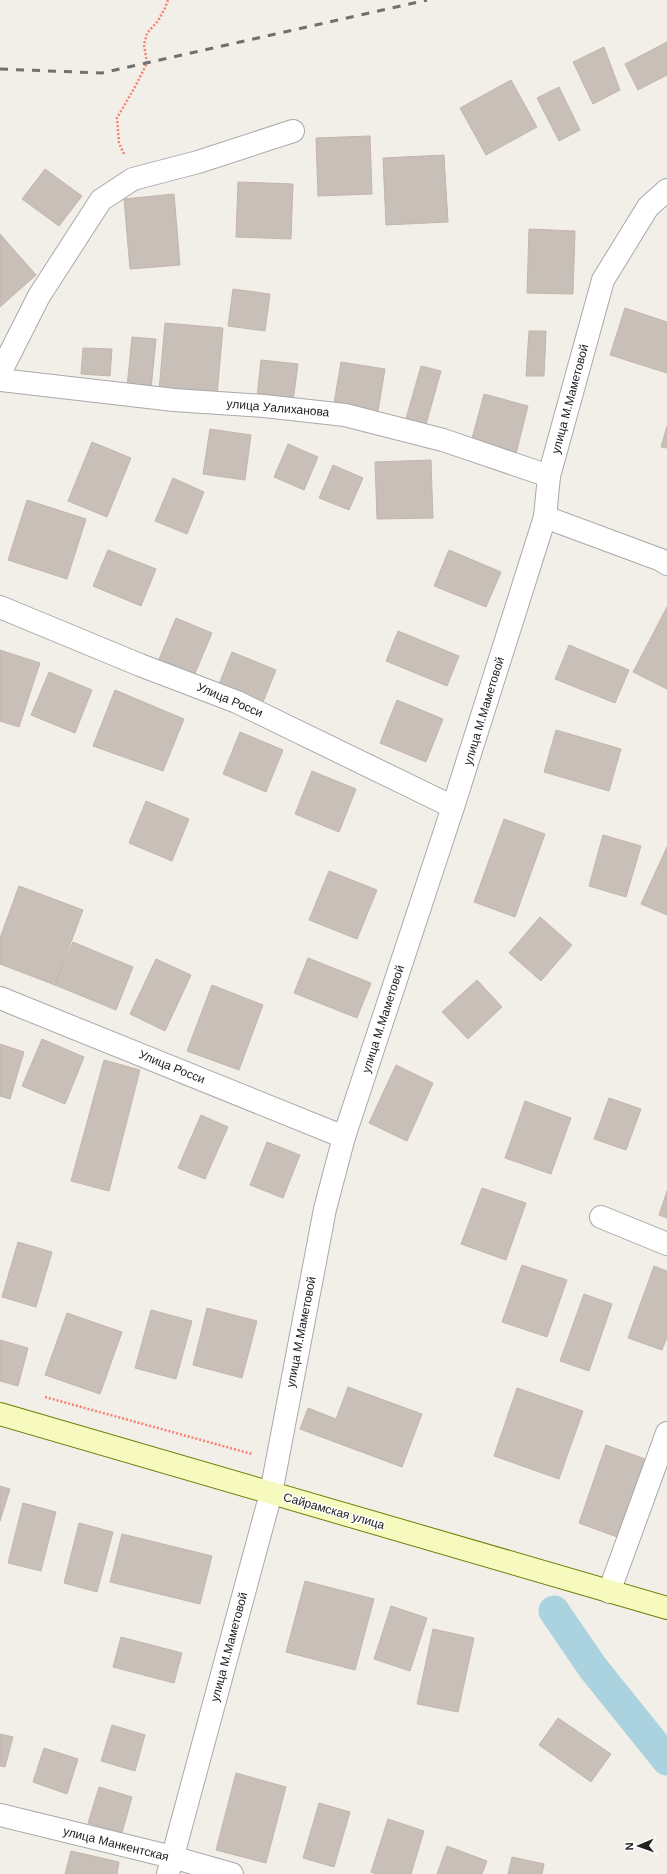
<svg xmlns="http://www.w3.org/2000/svg" width="667" height="1874" viewBox="0 0 667 1874" font-family="Arial,sans-serif">
	<style>
		.lines { fill: none; stroke-linecap: round; stroke-linejoin: round }
		.canal { stroke: #aad3df; stroke-width: 31 }
		.building { fill: #c7bfb8; stroke: #c4b6ab }
		.street-casing { stroke: #a9a9a9; stroke-width: 24 }
		.secondary-casing { stroke: #707d05; stroke-width: 24 }
		.path { stroke: #fa8072; stroke-width: 2.5; stroke-dasharray: 2 2; stroke-linecap: butt }
		.street { stroke: #fff; stroke-width: 22 }
		.secondary { stroke: #f7fabf; stroke-width: 22 }
		.rail { stroke: #707070; stroke-width: 3; stroke-dasharray: 8 8; stroke-linecap: butt }
		.labels { text-anchor: middle; dominant-baseline: central; stroke-width: 3; stroke-linejoin: round; paint-order: stroke }
		.street-label { font-size: 12px; fill: #222; stroke: #fff }
	</style>
	<rect width="100%" height="100%" fill="#f2efe9"/>
	<g class="lines">
		<polyline class="canal" points="554,1611 593,1668 667,1760"/>
	</g>
	<g class="building">
		<polygon points="667,42 667,75 638,90 625,64"/>
		<polygon points="604,47 620,90 593,104 573,62"/>
		<polygon points="511,80 537,127 486,155 460,108"/>
		<polygon points="559,87 580,130 559,141 537,98"/>
		<polygon points="370,136 372,194 318,196 316,138"/>
		<polygon points="444,155 448,222 386,225 383,158"/>
		<polygon points="45,169 82,196 59,226 22,199"/>
		<polygon points="238,182 293,184 291,239 236,237"/>
		<polygon points="174,194 180,265 130,269 124,199"/>
		<polygon points="529,229 575,231 573,294 527,293"/>
		<polygon points="0,234 36,275 0,307"/>
		<polygon points="233,289 270,294 265,331 228,326"/>
		<polygon points="625,308 667,322 667,373 610,355"/>
		<polygon points="165,323 223,328 217,395 159,390"/>
		<polygon points="529,331 546,331 544,376 526,376"/>
		<polygon points="132,337 156,339 151,389 127,387"/>
		<polygon points="83,348 112,349 110,376 81,374"/>
		<polygon points="261,360 298,364 293,401 257,397"/>
		<polygon points="341,362 385,369 377,417 333,409"/>
		<polygon points="421,366 441,371 425,428 405,422"/>
		<polygon points="484,394 528,406 515,458 470,446"/>
		<polygon points="667,426 667,448 661,447"/>
		<polygon points="210,429 251,435 245,480 203,474"/>
		<polygon points="92,442 131,458 107,517 68,501"/>
		<polygon points="288,444 318,457 304,490 274,477"/>
		<polygon points="431,460 433,518 377,519 375,462"/>
		<polygon points="333,465 363,478 349,510 319,498"/>
		<polygon points="173,478 204,492 187,534 155,521"/>
		<polygon points="27,500 86,519 67,579 8,560"/>
		<polygon points="108,550 156,569 141,606 93,586"/>
		<polygon points="449,550 501,572 486,607 434,586"/>
		<polygon points="667,607 667,689 633,672"/>
		<polygon points="176,618 212,633 191,683 155,669"/>
		<polygon points="398,631 459,656 447,686 386,661"/>
		<polygon points="569,645 629,670 615,703 555,679"/>
		<polygon points="0,650 40,663 19,727 0,721"/>
		<polygon points="232,652 276,670 263,702 219,684"/>
		<polygon points="49,672 92,690 75,733 31,715"/>
		<polygon points="115,690 184,719 163,771 93,746"/>
		<polygon points="397,700 443,719 426,762 380,743"/>
		<polygon points="556,730 621,749 609,791 544,772"/>
		<polygon points="240,732 283,750 266,792 223,774"/>
		<polygon points="312,771 356,789 339,832 295,814"/>
		<polygon points="146,801 189,819 172,861 129,843"/>
		<polygon points="504,819 545,834 515,917 474,902"/>
		<polygon points="603,835 641,846 626,897 589,886"/>
		<polygon points="667,847 667,915 641,904"/>
		<polygon points="329,871 377,890 357,939 309,920"/>
		<polygon points="19,886 83,910 55,985 0,964 0,938"/>
		<polygon points="540,917 572,945 541,981 509,953"/>
		<polygon points="73,942 133,967 116,1010 55,985"/>
		<polygon points="308,958 371,983 357,1018 294,993"/>
		<polygon points="156,959 191,975 165,1031 130,1014"/>
		<polygon points="477,980 502,1007 468,1039 442,1012"/>
		<polygon points="212,985 263,1005 239,1070 187,1051"/>
		<polygon points="42,1039 84,1057 65,1104 22,1086"/>
		<polygon points="0,1044 24,1052 10,1099 0,1096"/>
		<polygon points="104,1060 140,1070 109,1191 71,1181"/>
		<polygon points="396,1065 433,1083 407,1141 369,1123"/>
		<polygon points="609,1098 641,1109 626,1150 594,1139"/>
		<polygon points="525,1101 571,1118 551,1174 505,1158"/>
		<polygon points="201,1115 228,1127 205,1179 178,1168"/>
		<polygon points="267,1142 300,1155 283,1198 250,1185"/>
		<polygon points="482,1188 526,1203 506,1260 461,1244"/>
		<polygon points="667,1191 667,1218 659,1215"/>
		<polygon points="18,1242 52,1252 36,1307 2,1297"/>
		<polygon points="522,1265 567,1280 547,1337 502,1322"/>
		<polygon points="654,1266 667,1271 667,1337 662,1350 628,1338"/>
		<polygon points="584,1294 612,1304 589,1371 560,1361"/>
		<polygon points="207,1308 257,1321 242,1378 193,1365"/>
		<polygon points="151,1310 192,1321 176,1379 135,1368"/>
		<polygon points="67,1313 122,1332 100,1394 45,1375"/>
		<polygon points="0,1340 28,1348 18,1386 0,1381"/>
		<polygon points="348,1387 422,1414 402,1467 300,1429 308,1408 336,1419"/>
		<polygon points="517,1388 583,1411 559,1479 494,1456"/>
		<polygon points="606,1445 645,1459 617,1537 579,1523"/>
		<polygon points="0,1486 10,1489 0,1521"/>
		<polygon points="23,1503 56,1512 41,1571 8,1563"/>
		<polygon points="79,1523 113,1532 97,1592 64,1583"/>
		<polygon points="122,1534 212,1556 200,1604 110,1582"/>
		<polygon points="305,1581 374,1599 355,1670 286,1652"/>
		<polygon points="391,1606 427,1618 410,1671 374,1659"/>
		<polygon points="433,1629 474,1638 458,1712 417,1704"/>
		<polygon points="121,1637 182,1653 174,1683 113,1667"/>
		<polygon points="558,1718 611,1754 591,1782 539,1745"/>
		<polygon points="112,1725 145,1735 135,1771 101,1761"/>
		<polygon points="0,1734 13,1737 5,1767 0,1766"/>
		<polygon points="44,1748 78,1759 67,1794 33,1782"/>
		<polygon points="236,1773 286,1787 266,1863 216,1850"/>
		<polygon points="99,1787 132,1797 122,1833 88,1823"/>
		<polygon points="319,1803 350,1812 334,1867 303,1858"/>
		<polygon points="388,1819 424,1831 411,1874 377,1874 371,1872"/>
		<polygon points="447,1846 487,1861 482,1874 437,1874"/>
		<polygon points="71,1851 119,1862 117,1874 65,1874"/>
		<polygon points="512,1857 544,1864 542,1874 508,1874"/>
	</g>
	<g class="lines">
		<defs>
			<g id="street">
				<polyline points="0,373 39,296 101,200 133,179 198,162 293,131"/>
				<polyline points="0,380 174,400 264,406 345,415 443,440 549,476"/>
				<polyline points="545,517 661,560 667,564"/>
				<polyline points="0,607 140,665 237,702 453,807"/>
				<polyline points="0,998 344,1137"/>
				<polyline points="601,1217 667,1244"/>
				<polyline points="609,1592 667,1433"/>
				<polyline points="0,1815 172,1857 232,1874"/>
				<polyline points="168,1874 271,1493 325,1209 344,1137 453,807 545,517 549,476 603,280 648,207 667,190"/>
			</g>
			<polyline id="secondary" points="0,1414 667,1608"/>
		</defs>
		<use href="#street" class="street-casing"/>
		<use href="#secondary" class="secondary-casing"/>
		<g class="path">
			<polyline points="124,154 119,143 117,118 136,85 147,63 144,45 147,33 158,21 165,8 168,0"/>
			<polyline points="45,1397 252,1454"/>
		</g>
		<use href="#street" class="street"/>
		<use href="#secondary" class="secondary"/>
		<polyline class="rail" points="0,69 102,73 427,0"/>
	</g>
	<g class="labels">
		<g class="street-label">
			<text transform="translate(570 399) rotate(-75)">улица М.Маметовой</text>
			<text transform="translate(278 408) rotate(5)">улица Уалиханова</text>
			<text transform="translate(230 700) rotate(23)">Улица Росси</text>
			<text transform="translate(484 711) rotate(-73)">улица М.Маметовой</text>
			<text transform="translate(383 1019) rotate(-72)">улица М.Маметовой</text>
			<text transform="translate(172 1067) rotate(22)">Улица Росси</text>
			<text transform="translate(301 1332) rotate(-79)">улица М.Маметовой</text>
			<text transform="translate(334 1511) rotate(16)">Сайрамская улица</text>
			<text transform="translate(229 1647) rotate(-75)">улица М.Маметовой</text>
			<text transform="translate(116 1844) rotate(14)">улица Манкентская</text>
		</g>
	</g>
	<g transform="translate(639 1846) rotate(268)" stroke="#ffffff" stroke-width="3" paint-order="stroke">
	<path d="M0-3L7 15L0 10L-7 15Z" fill="#222222"/>
	<text y="-6" font-size="11" font-weight="bold" text-anchor="middle" fill="#222222">N</text>
	</g>
</svg>
